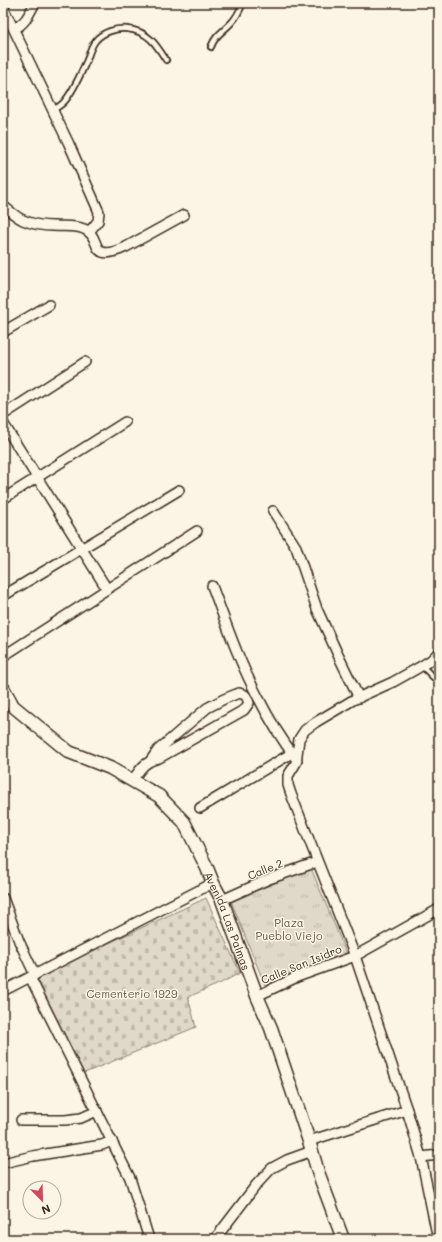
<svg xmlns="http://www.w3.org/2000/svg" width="442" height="1242" viewBox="0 0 442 1242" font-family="Mali,sans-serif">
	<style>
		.grass { fill: url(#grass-tufts); stroke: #8e8173 }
		.cemetery { fill: url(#cemetery-stones); stroke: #8e8173 }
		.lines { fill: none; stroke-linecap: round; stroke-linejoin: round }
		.lane-casing { stroke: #3b2a1e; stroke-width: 8 }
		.street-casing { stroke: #3b2a1e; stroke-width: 12 }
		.secondary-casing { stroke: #3b2a1e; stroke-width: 15 }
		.lane { stroke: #fcf5e5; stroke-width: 4.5 }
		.street { stroke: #fcf5e5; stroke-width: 9 }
		.secondary { stroke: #fcf5e5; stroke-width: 12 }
		.labels { text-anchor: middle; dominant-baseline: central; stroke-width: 3; stroke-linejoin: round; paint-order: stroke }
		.street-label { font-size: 11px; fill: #3b2a1e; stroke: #fcf5e5 }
		.park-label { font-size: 11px; fill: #645648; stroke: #fcf5e5 }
	</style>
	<defs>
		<pattern id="grass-tufts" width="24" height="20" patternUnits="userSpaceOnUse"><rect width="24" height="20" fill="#e0d8c8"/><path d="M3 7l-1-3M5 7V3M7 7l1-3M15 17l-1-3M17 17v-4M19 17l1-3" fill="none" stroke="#c1baab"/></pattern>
		<pattern id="cemetery-stones" width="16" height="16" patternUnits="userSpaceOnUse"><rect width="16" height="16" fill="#e0d8c8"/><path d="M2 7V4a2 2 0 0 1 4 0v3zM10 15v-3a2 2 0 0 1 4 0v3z" fill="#c1baab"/></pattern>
	</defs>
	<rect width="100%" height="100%" fill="#fcf5e5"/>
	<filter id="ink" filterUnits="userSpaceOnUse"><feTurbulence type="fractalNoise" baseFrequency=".025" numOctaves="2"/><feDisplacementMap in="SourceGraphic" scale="8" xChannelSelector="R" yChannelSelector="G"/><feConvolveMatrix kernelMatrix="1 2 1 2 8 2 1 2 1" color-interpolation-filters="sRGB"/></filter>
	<g filter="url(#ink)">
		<polygon class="grass" points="311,868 347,955 266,988 231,901"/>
		<polygon class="cemetery" points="206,898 240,973 221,983 188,997 196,1027 82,1074 35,977"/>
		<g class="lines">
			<defs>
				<g id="lane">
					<path d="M 211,47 C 216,34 223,32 232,22 C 237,17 240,10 243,3"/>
					<path d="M 53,110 C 56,108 60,106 63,103 C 73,93 81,73 87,60 C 89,53 91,46 96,40 C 103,32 116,28 127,29 C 148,31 156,44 166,60"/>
					<polyline points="422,666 439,683"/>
				</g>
				<g id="street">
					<polyline points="3,7 69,144 99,212 98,221 89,232"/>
					<path d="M 14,29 C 26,23 29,14 35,3"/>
					<path d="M 3,206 C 9,210 16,217 23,220 C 32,224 44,226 53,226 C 64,227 74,225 84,229 C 103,236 87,265 126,247 L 184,215"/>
					<polyline points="3,332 49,305"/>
					<polyline points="3,415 85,362"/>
					<polyline points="3,423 107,589"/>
					<polyline points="3,499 125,422"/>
					<polyline points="273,511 296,547 317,609 339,657 359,698"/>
					<path d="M 212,586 C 226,623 239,662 258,697 C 269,719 282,740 297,760"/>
					<polyline points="3,596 179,490"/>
					<polyline points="5,655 197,531"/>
					<path d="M 132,781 C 141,768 144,762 159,758 L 244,710 L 249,703 L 247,698 L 245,695 L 239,693 L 224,699 L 207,708 L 158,750 L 151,760"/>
					<polyline points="200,808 292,753"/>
					<polyline points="3,898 19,941 35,975"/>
					<polyline points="222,900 269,879 317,862"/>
					<polyline points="30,977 130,1178 149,1239"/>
					<polyline points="3,991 213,883"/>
					<polyline points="257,996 297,977 355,956 439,909"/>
					<polyline points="21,1120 65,1120 81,1118 97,1111"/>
					<polyline points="309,1141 407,1110"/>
					<polyline points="421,1157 439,1155"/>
					<polyline points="3,1163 33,1156 102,1145 112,1141"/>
					<polyline points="215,1239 257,1184 272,1168 287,1160 312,1151"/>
					<polyline points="438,1239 421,1157 407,1110 355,956 291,794 288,785 288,776 296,763 299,739 305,730 316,722 353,700 393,682 418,668 431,660 439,652"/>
				</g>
				<g id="secondary">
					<path id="s1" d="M 3,688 L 13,706 L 69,752 L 110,768 L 159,796 L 184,822 L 207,868 L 213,883 L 222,900 L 257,996 L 271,1028 L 309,1141 L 318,1172 L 343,1239"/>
				</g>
			</defs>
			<use href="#lane" class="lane-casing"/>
			<use href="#street" class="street-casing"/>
			<use href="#secondary" class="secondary-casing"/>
			<use href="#lane" class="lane"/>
			<use href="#street" class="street"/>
			<use href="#secondary" class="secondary"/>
		</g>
	</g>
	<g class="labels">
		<g class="street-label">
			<text transform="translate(265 869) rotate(-22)">Calle 2</text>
			<text stroke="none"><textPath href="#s1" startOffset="338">Avenida Las Palmas</textPath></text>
			<text transform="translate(301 964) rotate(-22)">Calle San Isidro</text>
		</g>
		<g class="park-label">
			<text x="289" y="922">Plaza<tspan x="289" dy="13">Pueblo Viejo</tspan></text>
			<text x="132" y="993">Cementerio 1929</text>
		</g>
	</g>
	<rect width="442" height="1242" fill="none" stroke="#fcf5e5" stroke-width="16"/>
	<rect x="8" y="8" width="426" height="1226" fill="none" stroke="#3b2a1e" stroke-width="1.5" filter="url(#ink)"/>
	<g transform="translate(42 1200) rotate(157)"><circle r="19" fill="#fcf5e5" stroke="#afa495"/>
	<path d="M0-3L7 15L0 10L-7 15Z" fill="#d1495b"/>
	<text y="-6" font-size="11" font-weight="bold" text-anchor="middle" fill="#3b2a1e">N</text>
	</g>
</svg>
